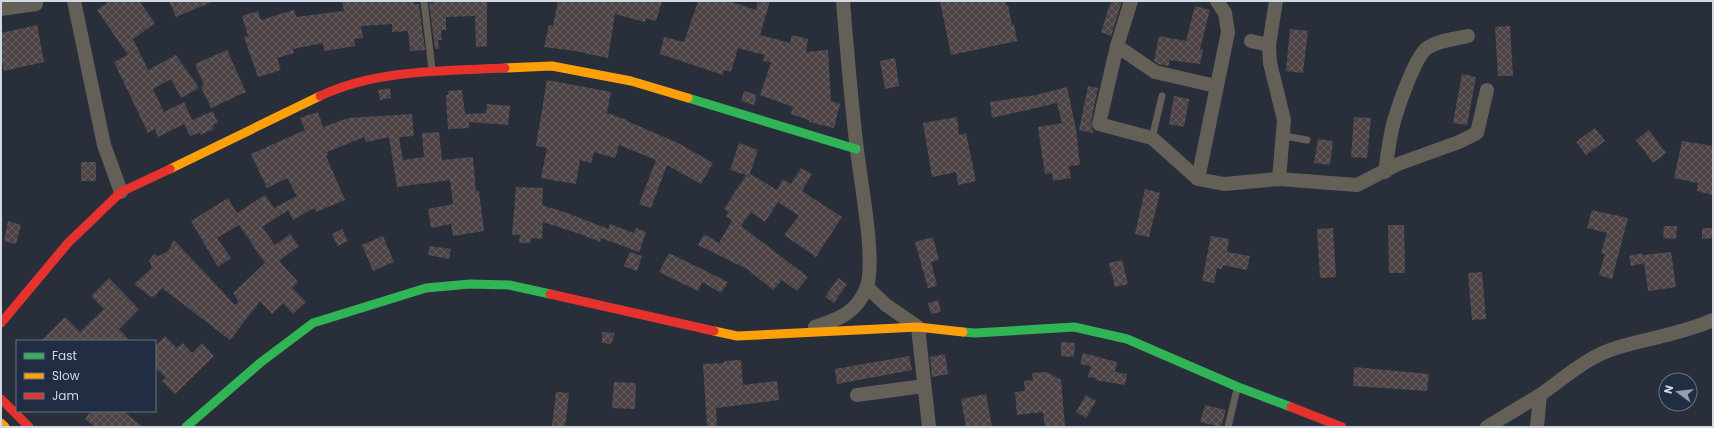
<svg xmlns="http://www.w3.org/2000/svg" width="1714" height="428" viewBox="0 0 1714 428" font-family="Poppins,sans-serif">
	<style>
		.building { fill: url(#building-cross-hatch) }
		.lines { fill: none; stroke-linecap: round; stroke-linejoin: round }
		.lane { stroke: #645f57; stroke-width: 7 }
		.street { stroke: #645f57; stroke-width: 14 }
		.fast { stroke: #30b455; stroke-width: 9 }
		.slow { stroke: #ff9f0a; stroke-width: 9 }
		.jam { stroke: #e5322d; stroke-width: 9 }
	</style>
	<defs>
		<pattern id="building-cross-hatch" width="8" height="8" patternUnits="userSpaceOnUse"><rect width="8" height="8" fill="#4e4446"/><path d="M0 0l8 8M0 8l8-8" fill="none" stroke="#665e61"/></pattern>
	</defs>
	<rect width="100%" height="100%" fill="#282f3b"/>
	<g class="building">
		<polygon points="110,1 139,1 155,23 133,39 148,70 176,55 199,88 181,98 171,79 153,89 164,112 184,102 192,120 213,111 218,123 213,125 214,129 200,135 199,133 190,136 184,124 158,137 155,129 148,133 114,62 128,55 97,10"/>
		<polygon points="169,1 214,1 176,17"/>
		<polygon points="342,1 414,1 414,4 419,4 425,50 410,51 408,31 392,32 392,24 361,26 363,38 354,39 355,46 324,51 323,43 293,49 294,53 277,58 281,70 258,77 244,37 248,36 242,16 258,11 261,20 294,10 296,17 344,11"/>
		<polygon points="434,1 487,1 487,46 476,47 475,16 446,17 446,30 441,30 442,40 438,40 439,49 435,49 429,3 434,3"/>
		<polygon points="558,1 662,1 656,21 646,18 645,22 615,14 608,58 575,51 544,47 549,25 553,26"/>
		<polygon points="698,1 729,1 756,10 758,1 770,1 760,35 790,43 792,35 808,39 806,52 828,50 831,101 840,104 834,128 809,122 809,120 791,114 793,107 760,95 771,62 763,61 765,55 738,48 731,72 724,70 723,75 660,54 664,37 684,42"/>
		<polygon points="940,1 1005,1 1006,6 1008,5 1012,25 1014,24 1017,41 951,55"/>
		<polygon points="1111,1 1122,1 1111,36 1101,32"/>
		<polygon points="1195,6 1210,10 1200,49 1203,50 1200,64 1170,60 1168,66 1158,64 1154,61 1159,36 1186,41"/>
		<polygon points="37,25 44,62 4,71 1,55 1,33"/>
		<polygon points="1510,26 1513,76 1498,76 1495,27"/>
		<polygon points="1290,29 1308,31 1303,73 1286,71"/>
		<polygon points="227,50 246,92 211,108 201,87 204,85 195,64"/>
		<polygon points="895,58 899,86 885,89 880,61"/>
		<polygon points="1462,74 1476,77 1467,125 1453,123"/>
		<polygon points="547,80 611,92 607,113 627,120 627,121 678,143 713,163 701,184 667,165 651,208 639,204 656,160 619,145 615,158 594,152 591,163 580,160 576,184 541,178 547,148 536,146"/>
		<polygon points="1088,86 1098,88 1091,122 1093,133 1079,130"/>
		<polygon points="1067,87 1076,129 1080,165 1069,166 1071,178 1053,181 1052,173 1045,174 1038,127 1062,123 1057,103 992,118 990,102 1036,95"/>
		<polygon points="390,88 391,98 380,100 378,90"/>
		<polygon points="462,90 465,114 486,113 487,104 510,106 508,125 469,122 469,128 448,129 446,95 448,95 448,91"/>
		<polygon points="744,91 757,95 754,105 741,101"/>
		<polygon points="1174,96 1189,99 1184,127 1169,124"/>
		<polygon points="318,112 323,127 348,118 412,114 414,136 399,137 403,160 424,157 422,133 439,132 442,160 473,157 476,191 479,191 484,231 453,236 451,224 431,228 428,209 453,204 450,180 397,187 389,137 366,142 364,137 327,152 328,155 326,156 345,200 316,212 314,208 293,220 288,210 262,227 275,245 290,234 299,246 279,261 298,282 292,288 306,302 293,314 283,303 272,314 260,301 230,340 162,288 154,297 152,296 151,297 134,284 152,268 149,260 154,254 159,256 168,251 174,240 235,305 239,302 233,293 265,263 239,225 217,238 231,258 218,267 191,221 228,198 237,213 265,195 274,208 297,196 287,178 267,188 251,154 305,130 300,118"/>
		<polygon points="957,117 959,135 966,133 976,181 958,185 956,172 932,177 923,123"/>
		<polygon points="1354,117 1371,118 1367,158 1351,157"/>
		<polygon points="1595,128 1605,141 1586,155 1576,142"/>
		<polygon points="1649,130 1666,153 1653,163 1636,140"/>
		<polygon points="1318,139 1333,141 1330,165 1314,163"/>
		<polygon points="1682,141 1713,146 1713,195 1697,191 1698,183 1674,178"/>
		<polygon points="739,143 758,150 750,174 777,190 783,179 791,184 801,168 812,174 802,191 842,217 816,257 784,235 799,216 778,202 765,222 751,212 741,226 808,277 797,291 782,280 773,290 747,269 698,245 704,234 719,243 732,220 726,216 729,212 724,209 746,175 730,170"/>
		<rect x="81" y="162" width="15" height="19"/>
		<polygon points="516,187 543,188 542,205 570,214 608,229 610,224 634,233 636,228 646,232 639,252 601,238 600,242 580,234 543,222 542,239 531,238 530,243 519,243 520,235 512,235"/>
		<polygon points="1145,189 1160,193 1149,237 1135,234"/>
		<polygon points="1592,210 1628,218 1612,279 1599,275 1605,254 1601,253 1607,233 1587,228"/>
		<polygon points="8,221 21,225 16,244 4,241"/>
		<polygon points="1388,225 1404,225 1405,273 1389,273"/>
		<polygon points="1664,226 1677,226 1676,239 1663,238"/>
		<polygon points="1333,228 1336,277 1320,278 1317,229"/>
		<polygon points="1702,228 1713,228 1713,238 1702,239"/>
		<polygon points="342,229 348,241 338,246 332,234"/>
		<polygon points="383,236 394,262 373,271 362,245"/>
		<polygon points="1211,236 1229,239 1227,252 1250,256 1247,270 1223,265 1222,269 1217,268 1214,283 1202,281"/>
		<polygon points="933,237 939,260 931,262 937,286 928,288 915,242"/>
		<polygon points="430,246 451,249 449,259 428,255"/>
		<polygon points="630,252 642,256 637,271 624,266"/>
		<polygon points="1671,252 1676,287 1648,291 1644,263 1631,266 1629,256 1642,253 1644,261 1643,255"/>
		<polygon points="669,253 728,282 721,293 702,282 698,291 659,272"/>
		<polygon points="1122,260 1128,284 1115,287 1109,263"/>
		<polygon points="1482,272 1486,319 1472,320 1468,273"/>
		<polygon points="109,278 139,309 119,329 130,341 41,341 65,317 80,332 104,309 91,296"/>
		<polygon points="838,278 847,284 834,303 825,297"/>
		<polygon points="938,300 941,312 931,314 928,303"/>
		<polygon points="602,332 615,333 611,344 602,343"/>
		<polygon points="165,336 177,348 183,343 192,353 202,343 214,356 175,394 162,381 166,378 155,367 155,346"/>
		<polygon points="1061,342 1075,343 1074,357 1061,356"/>
		<polygon points="1083,353 1117,362 1115,372 1127,374 1125,385 1095,380 1096,378 1088,377 1091,366 1080,364"/>
		<polygon points="945,354 948,374 932,377 930,357"/>
		<polygon points="909,356 912,370 837,384 835,369"/>
		<polygon points="741,360 743,385 777,381 779,400 716,408 717,427 707,427 703,364 724,363 724,361"/>
		<polygon points="1354,367 1429,374 1427,391 1353,386"/>
		<polygon points="1047,372 1061,380 1065,427 1045,427 1043,412 1017,415 1015,392 1025,391 1024,381 1033,380 1032,373"/>
		<polygon points="614,382 636,383 635,409 612,408"/>
		<polygon points="556,392 569,393 565,427 552,426"/>
		<polygon points="986,394 992,427 966,427 961,399"/>
		<polygon points="1086,395 1096,401 1086,418 1076,412"/>
		<polygon points="1205,405 1226,410 1221,427 1200,422"/>
		<polygon points="91,411 123,411 143,427 95,427 85,419"/>
	</g>
	<g class="lines">
		<g class="lane">
			<polyline points="424,1 432,69"/>
			<polyline points="1284,136 1307,140"/>
			<polyline points="1152,138 1162,96"/>
			<polyline points="1228,427 1237,389"/>
		</g>
		<g class="street">
			<polyline points="74,1 104,145 121,192"/>
			<polyline points="1131,1 1117,46 1099,124 1152,138 1198,179 1224,184 1279,179 1357,185 1398,164 1459,142 1477,133 1487,90"/>
			<polyline points="1276,1 1269,45 1270,63 1284,120 1279,179"/>
			<polyline points="1,9 36,4 36,1"/>
			<polyline points="1251,41 1269,45"/>
			<polyline points="1117,46 1155,72 1216,86"/>
			<path d="M 1385,172 C 1387,158 1389,143 1392,129 C 1396,112 1414,58 1427,48 C 1439,40 1455,39 1468,36"/>
			<polyline points="1198,179 1228,32 1225,13 1217,1"/>
			<polyline points="867,287 886,305 918,327 929,427"/>
			<path d="M 815,327 C 839,319 856,313 866,289 C 877,264 860,179 857,150 C 851,100 847,51 843,1"/>
			<polyline points="857,395 924,386"/>
			<polyline points="1487,427 1540,395"/>
			<path d="M 1537,427 L 1540,395 C 1563,379 1588,356 1616,348 C 1648,338 1682,334 1713,320"/>
		</g>
		<g class="fast">
			<polyline points="688,98 856,149"/>
			<polyline points="963,332 975,333 1074,327 1127,339 1238,387 1291,407"/>
			<polyline points="186,427 260,363 313,323 426,288 470,284 509,285 550,294"/>
		</g>
		<g class="slow">
			<polyline points="505,68 552,66 631,81 688,98"/>
			<polyline points="170,169 320,96"/>
			<polyline points="714,331 737,336 918,327 963,332"/>
			<polyline points="1,423 5,427"/>
		</g>
		<g class="jam">
			<path d="M 320,96 C 377,69 444,71 505,68"/>
			<polyline points="550,294 714,331"/>
			<polyline points="1,323 68,243 121,192 170,169"/>
			<polyline points="1,399 29,427"/>
			<polyline points="1291,407 1342,427"/>
		</g>
	</g>
	<rect width="1714" height="428" fill="none" stroke="#d0d9e6" stroke-width="4"/>
	<rect x="16" y="340" width="140" height="72" fill="#202d43" stroke="#667284"/>
	<rect x="24" y="353" width="20" height="6" fill="#30b455" stroke="#667284"/>
	<text x="52" y="360" font-size="12" fill="#d0d9e6">Fast</text>
	<rect x="24" y="373" width="20" height="6" fill="#ff9f0a" stroke="#667284"/>
	<text x="52" y="380" font-size="12" fill="#d0d9e6">Slow</text>
	<rect x="24" y="393" width="20" height="6" fill="#e5322d" stroke="#667284"/>
	<text x="52" y="400" font-size="12" fill="#d0d9e6">Jam</text>
	<g transform="translate(1678 392) rotate(285)"><circle r="19" fill="#202d43" stroke="#667284"/>
	<path d="M0-3L7 15L0 10L-7 15Z" fill="#959eaa"/>
	<text y="-6" font-size="11" font-weight="bold" text-anchor="middle" fill="#d0d9e6">N</text>
	</g>
</svg>
